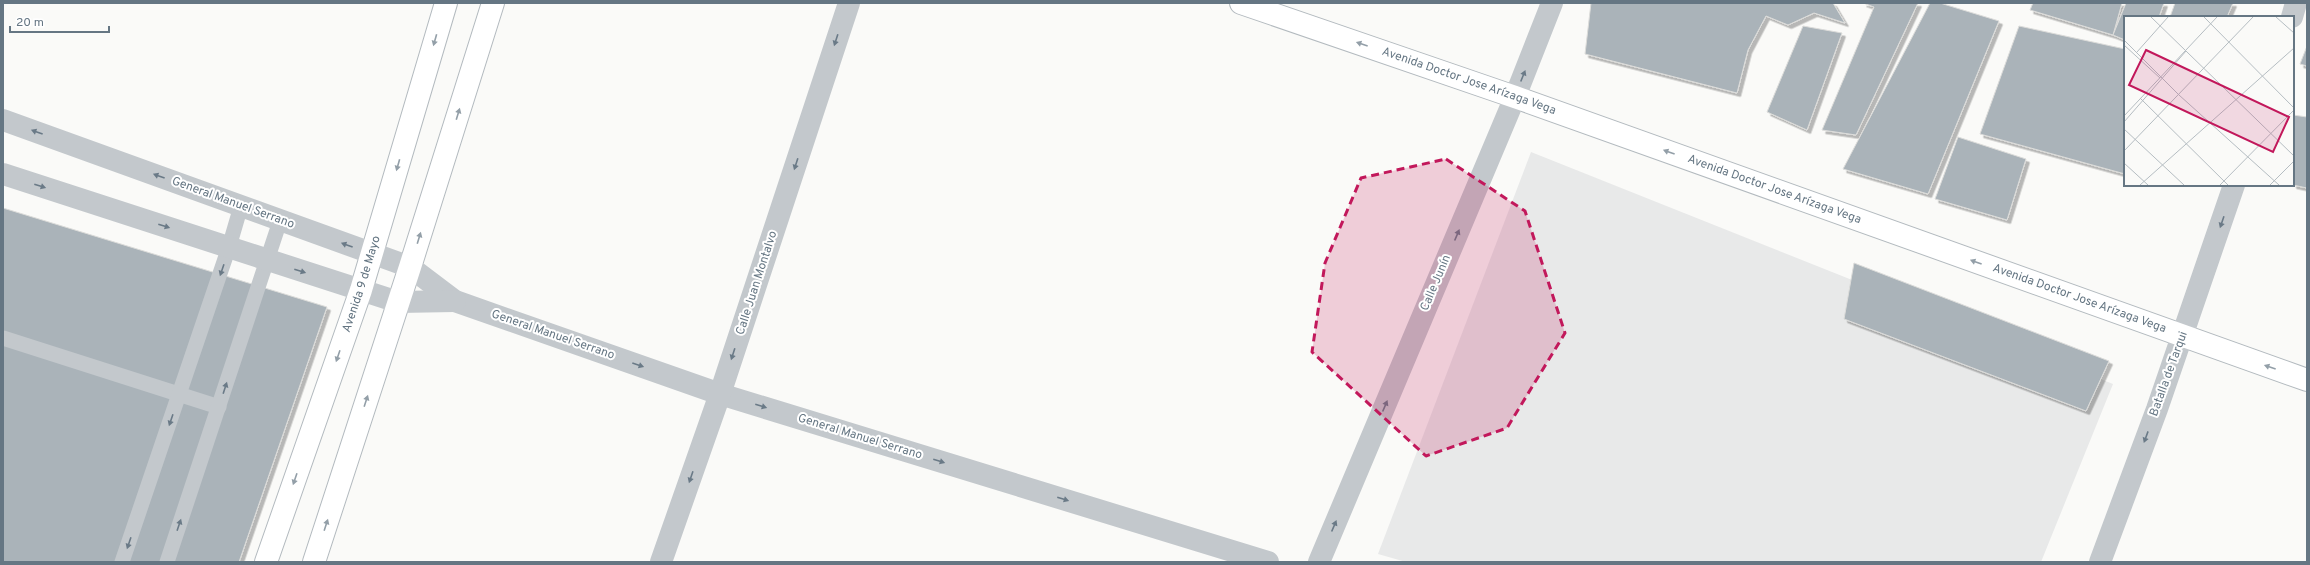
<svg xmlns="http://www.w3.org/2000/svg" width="2310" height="565" viewBox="0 0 2310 565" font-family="Overpass,sans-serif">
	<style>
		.built { fill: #e8e9e9 }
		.building { fill: #aab3b9; stroke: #dcdcda; filter: url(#shadow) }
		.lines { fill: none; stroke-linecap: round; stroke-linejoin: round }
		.secondary-casing { stroke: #b3babf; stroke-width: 24 }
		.lane { stroke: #c3c8cc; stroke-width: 15 }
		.street { stroke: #c3c8cc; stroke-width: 22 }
		.secondary { stroke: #fff; stroke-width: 22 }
		.oneway { fill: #939fa8 }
		.oneway2 { fill: #6a7a87 }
		.marked { fill: #c2185b; fill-opacity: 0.2; stroke: #c2185b; stroke-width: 3; stroke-dasharray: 8 5; stroke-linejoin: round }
		.labels { text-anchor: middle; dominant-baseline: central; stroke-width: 4; stroke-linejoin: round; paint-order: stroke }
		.street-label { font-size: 12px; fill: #657683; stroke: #fff }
		.inset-road { fill: none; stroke: #b5bdc2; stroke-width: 1 }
		.view { fill: #c2185b; fill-opacity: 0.15; stroke: #c2185b; stroke-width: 2 }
		.inset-edge { fill: none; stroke: #657683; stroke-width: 2 }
	</style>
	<defs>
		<filter id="shadow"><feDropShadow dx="3.5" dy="3.5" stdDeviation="0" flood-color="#0004"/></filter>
	</defs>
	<rect width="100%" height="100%" fill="#fafaf8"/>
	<polygon class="built" points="1531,152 2113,384 2041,562 1406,562 1378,554"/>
	<g class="building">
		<polygon points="1591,3 1833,3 1845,23 1814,13 1788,25 1766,16 1748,50 1737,93 1585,54"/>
		<polygon points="1863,3 1918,3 1856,135 1822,130 1874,7"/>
		<polygon points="1930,3 1940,3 1999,21 1928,194 1843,169"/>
		<polygon points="2033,3 2122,3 2113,35 2030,10"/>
		<polygon points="2126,3 2164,3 2159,17 2125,17 2125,40 2113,35"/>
		<polygon points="2175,3 2233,3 2227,17 2170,17"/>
		<polygon points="1803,26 1842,33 1807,130 1767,112"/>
		<polygon points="2019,26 2125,49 2125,174 1980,134"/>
		<polygon points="2307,46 2307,66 2300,64"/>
		<polygon points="2293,115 2307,117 2307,188 2293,185"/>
		<polygon points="1958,137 2026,159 2007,220 1935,199"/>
		<polygon points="3,208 327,307 239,562 3,562"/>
		<polygon points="1854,263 2109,361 2086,411 1844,319"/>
	</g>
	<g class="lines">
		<defs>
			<g id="secondary">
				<path id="s1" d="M 1241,3 L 1515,97 L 2307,380"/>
				<path id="s2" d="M 266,562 L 361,290 L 446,3"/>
				<polyline points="314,562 410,267 493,3"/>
			</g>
		</defs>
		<use href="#secondary" class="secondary-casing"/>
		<g class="lane">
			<polyline points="3,338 219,407"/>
			<polyline points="122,562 229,247 241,206"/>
			<polyline points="167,562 280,221"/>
		</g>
		<g class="street">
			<polyline points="2292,17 2296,3"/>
			<polyline points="3,120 410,267 455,301 720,394 1268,562"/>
			<polyline points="3,174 398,302 455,301"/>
			<polyline points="661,562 720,394 849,3"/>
			<polyline points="1319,562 1515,97 1552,3"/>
			<polyline points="2100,562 2157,409 2234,185"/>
		</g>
		<use href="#secondary" class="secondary"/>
	</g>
	<defs><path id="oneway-solid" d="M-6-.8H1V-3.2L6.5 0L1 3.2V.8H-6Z"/></defs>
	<g class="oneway">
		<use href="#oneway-solid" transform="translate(435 40) rotate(106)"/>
		<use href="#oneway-solid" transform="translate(1362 44) rotate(-161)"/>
		<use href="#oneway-solid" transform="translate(458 114) rotate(-73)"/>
		<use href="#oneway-solid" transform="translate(1669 152) rotate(-160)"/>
		<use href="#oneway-solid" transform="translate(398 165) rotate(106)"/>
		<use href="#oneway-solid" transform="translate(419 238) rotate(-73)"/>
		<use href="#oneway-solid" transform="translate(1976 262) rotate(-160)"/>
		<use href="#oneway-solid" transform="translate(338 356) rotate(109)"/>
		<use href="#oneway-solid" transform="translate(2270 367) rotate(-161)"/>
		<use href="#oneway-solid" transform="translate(366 401) rotate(-72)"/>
		<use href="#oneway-solid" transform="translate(295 479) rotate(109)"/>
		<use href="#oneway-solid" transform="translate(326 525) rotate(-72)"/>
	</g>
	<g class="oneway2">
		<use href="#oneway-solid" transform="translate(836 40) rotate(108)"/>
		<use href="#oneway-solid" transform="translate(1523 76) rotate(-68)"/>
		<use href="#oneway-solid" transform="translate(37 132) rotate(-160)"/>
		<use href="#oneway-solid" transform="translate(796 164) rotate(108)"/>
		<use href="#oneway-solid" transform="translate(159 176) rotate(-160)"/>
		<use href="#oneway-solid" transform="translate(40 186) rotate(18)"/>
		<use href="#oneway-solid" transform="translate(2222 222) rotate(109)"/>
		<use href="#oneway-solid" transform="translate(164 226) rotate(18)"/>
		<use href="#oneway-solid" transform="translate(1457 235) rotate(-67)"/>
		<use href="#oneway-solid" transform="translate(347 245) rotate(-160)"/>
		<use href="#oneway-solid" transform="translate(222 270) rotate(109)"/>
		<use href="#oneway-solid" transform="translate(300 271) rotate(18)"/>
		<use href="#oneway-solid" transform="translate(733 354) rotate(108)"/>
		<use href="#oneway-solid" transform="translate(638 365) rotate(19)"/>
		<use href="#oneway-solid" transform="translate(225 388) rotate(-72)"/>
		<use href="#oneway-solid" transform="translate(761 406) rotate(17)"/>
		<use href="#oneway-solid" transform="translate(1385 406) rotate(-67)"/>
		<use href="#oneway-solid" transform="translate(171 420) rotate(109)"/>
		<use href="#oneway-solid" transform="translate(2146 437) rotate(110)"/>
		<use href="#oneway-solid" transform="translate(939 461) rotate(17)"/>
		<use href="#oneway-solid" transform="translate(691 477) rotate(109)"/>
		<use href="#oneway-solid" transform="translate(1063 499) rotate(17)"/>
		<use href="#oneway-solid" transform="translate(179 525) rotate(-71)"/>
		<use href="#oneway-solid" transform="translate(1334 526) rotate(-67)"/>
		<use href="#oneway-solid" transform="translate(129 543) rotate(109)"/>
	</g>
	<path class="marked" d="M 1446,159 L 1525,211 L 1565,333 L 1507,428 L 1426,456 L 1312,352 L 1325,263 L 1361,178 Z"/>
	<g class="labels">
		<g class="street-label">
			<text stroke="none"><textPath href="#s1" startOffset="241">Avenida Doctor Jose Arízaga Vega</textPath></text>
			<text stroke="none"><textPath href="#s1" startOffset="565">Avenida Doctor Jose Arízaga Vega</textPath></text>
			<text transform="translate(233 203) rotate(20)">General Manuel Serrano</text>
			<text transform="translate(757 283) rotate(-72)">Calle Juan Montalvo</text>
			<text transform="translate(1436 283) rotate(-67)">Calle Junín</text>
			<text stroke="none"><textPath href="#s2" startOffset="294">Avenida 9 de Mayo</textPath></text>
			<text stroke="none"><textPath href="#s1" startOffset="889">Avenida Doctor Jose Arízaga Vega</textPath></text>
			<text transform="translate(553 335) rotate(19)">General Manuel Serrano</text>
			<text transform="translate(2169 374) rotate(-70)">Batalla de Tarqui</text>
			<text transform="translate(860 437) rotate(17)">General Manuel Serrano</text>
		</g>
	</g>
	<g transform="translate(2124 16)">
		<rect width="170" height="170" fill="#fafaf8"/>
		<path class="inset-road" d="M 27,1 L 170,140M 80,1 L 170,92M 152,1 L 170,17M 0,24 L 55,79 L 155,169M 0,29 L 36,62M 13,36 L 44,1M 16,82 L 104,169M 0,100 L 93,1M 0,106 L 62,35M 0,113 L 60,169M 0,135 L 129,1M 0,147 L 24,169M 16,169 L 170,32M 96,169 L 170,94M 146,169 L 170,145"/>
		<path class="view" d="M 22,34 L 165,101 L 149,136 L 5,69 Z"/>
		<rect width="170" height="170" class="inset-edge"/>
	</g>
	<rect width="2310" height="565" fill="none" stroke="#657683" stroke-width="8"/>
	<path d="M10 26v6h99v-6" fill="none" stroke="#657683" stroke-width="2"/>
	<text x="16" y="26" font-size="12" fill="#657683" stroke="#ffffff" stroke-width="3" paint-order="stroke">20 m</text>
</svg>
